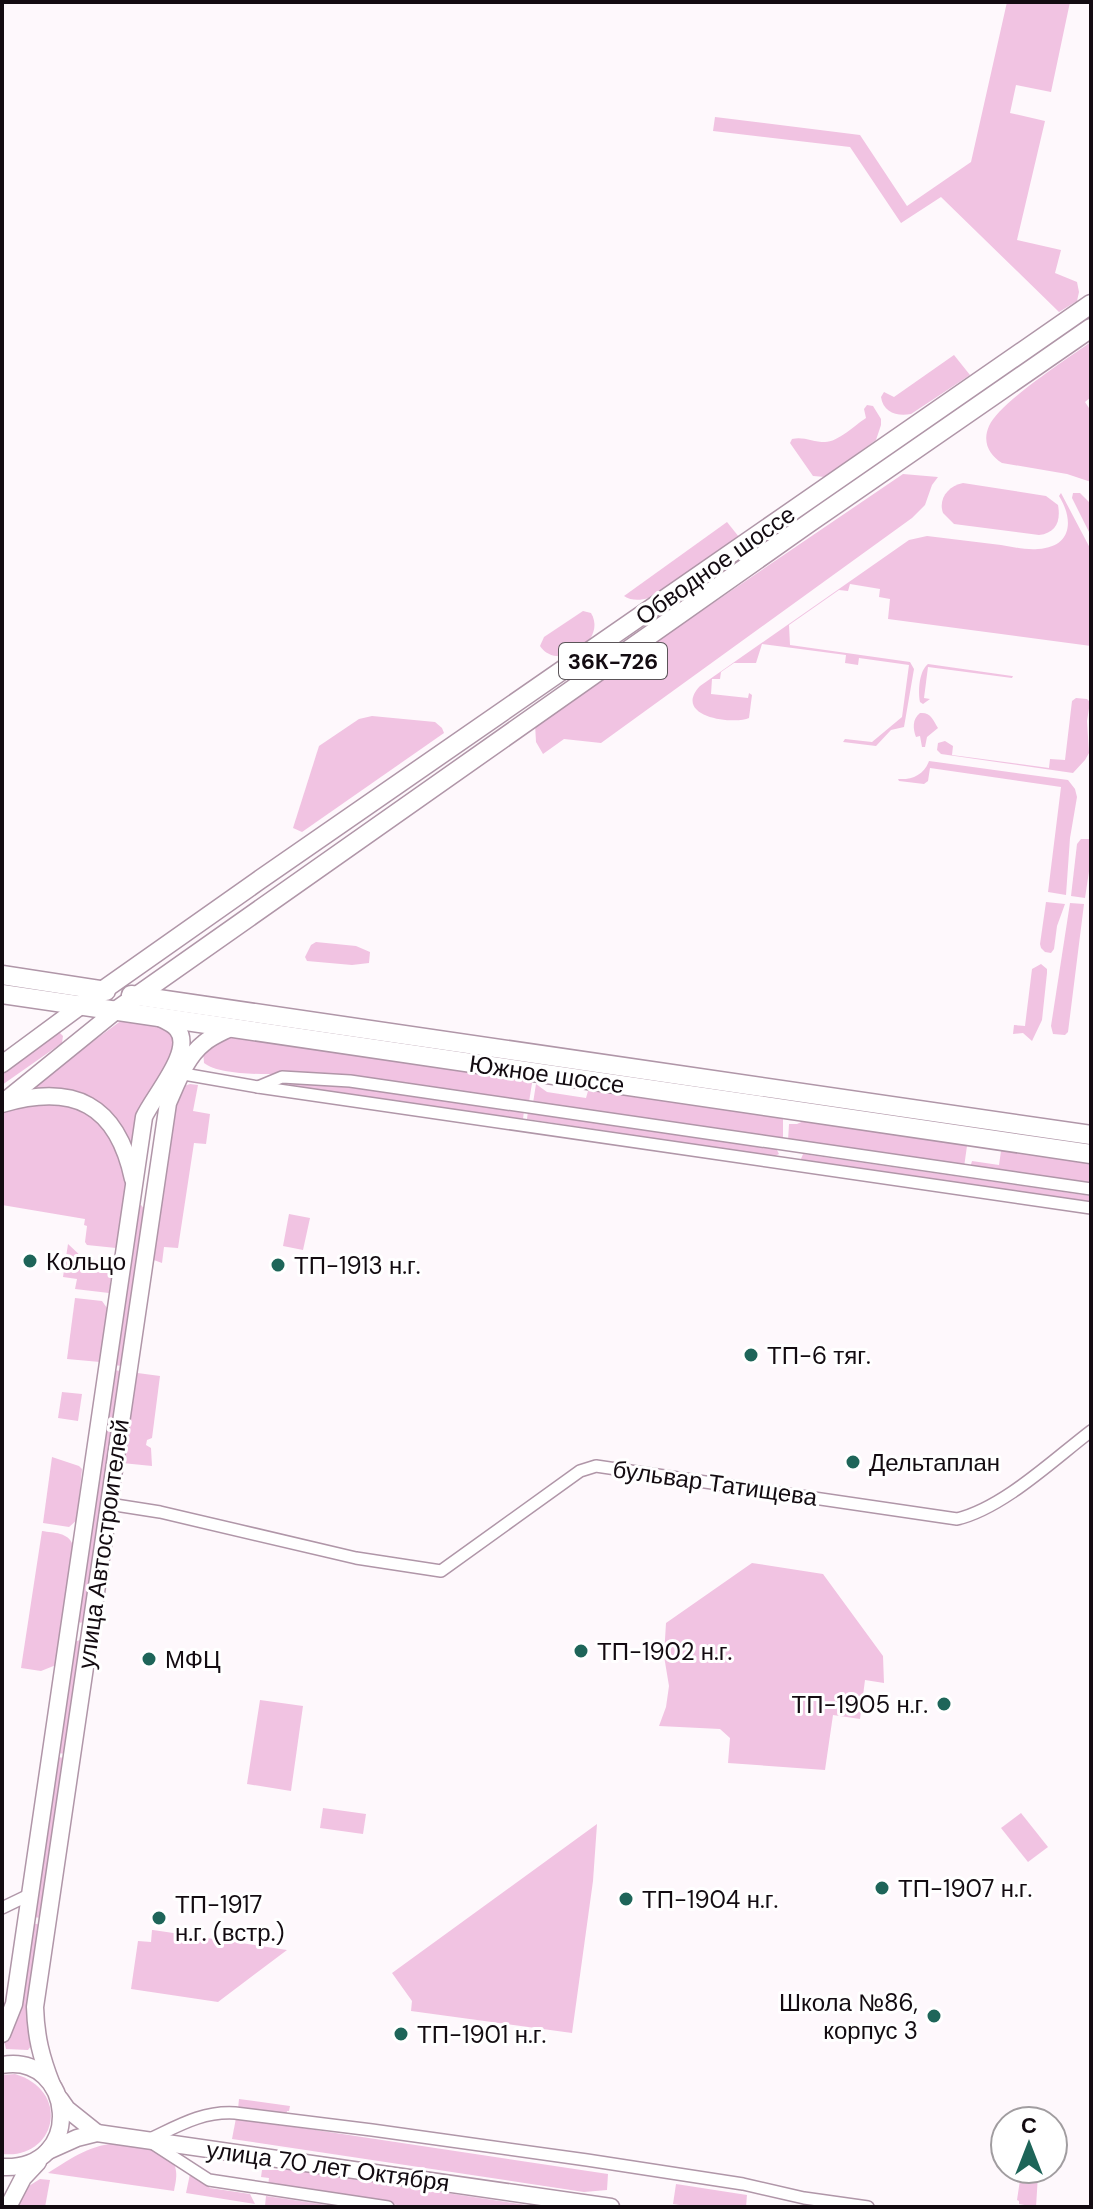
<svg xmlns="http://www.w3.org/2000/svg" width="1093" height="2209" viewBox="0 0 1093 2209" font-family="'DM Sans',sans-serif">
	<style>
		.green { fill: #f1c3e2 }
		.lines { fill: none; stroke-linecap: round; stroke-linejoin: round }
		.street-casing { stroke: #b096a8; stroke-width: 14 }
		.secondary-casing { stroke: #b096a8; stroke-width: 19 }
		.primary-casing { stroke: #b096a8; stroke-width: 21 }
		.street { stroke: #fff; stroke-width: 11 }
		.secondary { stroke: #fff; stroke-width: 16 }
		.primary { stroke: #fff; stroke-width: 18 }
		.poi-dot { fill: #1e6559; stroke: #fff; stroke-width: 3 }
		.labels { text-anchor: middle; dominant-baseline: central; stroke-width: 6; stroke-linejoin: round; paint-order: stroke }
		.shield { fill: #fff; stroke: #5a5458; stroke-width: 2 }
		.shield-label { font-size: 22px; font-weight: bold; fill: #130b11 }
		.street-label { font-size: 24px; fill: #130b11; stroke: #fff }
		.poi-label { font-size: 24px; fill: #130b11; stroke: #fff; text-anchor: start }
	</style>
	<rect width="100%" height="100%" fill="#fef8fc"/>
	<g class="green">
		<polygon points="1007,2 1070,2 1051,92 1016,85 1010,113 1045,121 1017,240 1061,250 1055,273 1077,282 1079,292 1077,301 1059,312 941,197 901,223 850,147 713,131 715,117 860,135 907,206 971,162"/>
		<path d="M 1091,342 L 1091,397 L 1085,402 L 1091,411 L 1091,482 L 1067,474 L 1002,463 C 989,455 982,442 989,426 C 999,403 1068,358 1091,342 Z"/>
		<path d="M 954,355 L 970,375 L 911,414 C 897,417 883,412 881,397 L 884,392 L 894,397 Z"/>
		<path d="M 867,405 L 873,406 L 881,419 L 881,425 L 876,440 L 825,477 L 813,476 L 790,443 L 792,439 C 803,436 813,442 825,442 C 838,442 855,425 866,418 L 864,409 Z"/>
		<polygon points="903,474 938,477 932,485 925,505 912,518 601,743 564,739 543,754 536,742 535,724"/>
		<path d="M 963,483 L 1046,496 L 1058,505 C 1061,521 1056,533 1039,535 L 954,524 L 943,513 C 938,499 948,486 963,483 Z"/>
		<path d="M 1061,493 L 1091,550 L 1091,646 L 888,619 L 890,599 L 879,597 L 880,589 L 850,584 L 848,591 L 839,590 L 789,625 L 790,645 L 910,662 L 914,669 L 904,727 L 891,730 L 876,746 L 843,742 L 845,739 L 872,742 L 902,717 L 909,665 L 859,658 L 858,665 L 845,663 L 846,655 L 762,644 L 756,663 L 734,663 L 721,672 L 720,679 L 712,679 L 711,694 L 748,698 L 749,693 L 752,695 L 749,718 C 735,725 671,717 700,686 L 909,540 L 927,536 C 952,539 976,542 1001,545 C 1013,547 1026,550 1038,549 C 1072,547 1074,520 1059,496 Z"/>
		<polygon points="1073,493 1080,493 1091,504 1091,536 1072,498"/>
		<path d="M 727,522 L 739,537 L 659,594 C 649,599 634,603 624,596 Z"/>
		<path d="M 583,611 L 591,613 C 608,641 558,673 540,646 L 544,637 Z"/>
		<path d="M 928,664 L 1012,676 L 1013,676 L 1012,678 L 928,667 L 924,698 L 930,699 L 923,704 L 920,702 C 918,691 919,671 928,664 Z"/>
		<polygon points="1076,698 1087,699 1090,702 1087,721 1089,753 1085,760 1073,773 941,754 937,750 938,743 945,741 953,746 952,755 1049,768 1050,759 1065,760 1072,701"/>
		<path d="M 920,713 C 931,712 933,720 938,728 L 927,737 L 925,747 L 922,747 L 920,736 L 916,737 C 913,729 912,719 920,713 Z"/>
		<polygon points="372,716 435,722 442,728 444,733 302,832 293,828 319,746 359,719"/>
		<path d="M 929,761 L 1068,780 L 1075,789 L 1077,797 L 1070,838 L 1066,895 L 1048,892 L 1061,787 L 930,768 L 928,781 L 924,784 L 899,781 L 898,779 C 912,780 924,775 929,761 Z"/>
		<polygon points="1081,839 1091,839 1091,858 1085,898 1071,896 1077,844"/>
		<polygon points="1046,902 1065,904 1057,926 1054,949 1051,953 1045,952 1041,948 1040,944"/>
		<polygon points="1070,903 1084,904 1068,1032 1065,1035 1053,1034 1051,1026"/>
		<polygon points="316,942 356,946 370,952 369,963 352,965 307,961 305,957 311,945"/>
		<polygon points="1041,964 1047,969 1047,973 1042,1020 1032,1041 1023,1033 1013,1034 1014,1025 1025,1026 1032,969"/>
		<polygon points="122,1020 167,1024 179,1045 132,1162 101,1107 16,1098"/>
		<polygon points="58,1031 63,1036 62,1043 2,1085 2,1068"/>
		<path d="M 226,1034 L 533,1077 L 529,1102 L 353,1076 C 343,1075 332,1074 322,1073 C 295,1073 224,1079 204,1063 L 203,1050 Z"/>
		<polygon points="291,1082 358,1087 524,1111 523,1119 288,1086"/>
		<polygon points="190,1084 198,1085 193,1111 210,1114 206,1144 194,1143 178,1248 164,1247 162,1263 151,1259 172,1103 181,1087"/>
		<polygon points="536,1084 547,1092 586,1098 588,1091 603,1087 783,1114 783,1141 533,1103"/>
		<polygon points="53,1099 96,1116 122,1157 126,1186 116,1248 87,1245 85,1242 87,1226 84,1225 85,1219 2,1205 2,1113 12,1108"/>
		<polygon points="528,1111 776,1148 779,1154 773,1157 527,1119"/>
		<polygon points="810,1118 950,1139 958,1144 967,1146 964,1167 788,1141 789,1124 797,1124"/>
		<polygon points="1017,1148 1091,1159 1091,1186 970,1168 972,1161 999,1165 1001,1151"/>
		<polygon points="803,1154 1091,1196 1091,1204 804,1162 801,1159"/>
		<polygon points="141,1205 145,1210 122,1366 114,1365 138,1206"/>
		<polygon points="289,1214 310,1218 303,1250 283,1246"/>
		<polygon points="68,1244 83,1258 113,1263 109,1293 75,1289 77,1279 63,1277"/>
		<polygon points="75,1298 102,1301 107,1308 100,1362 67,1359"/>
		<polygon points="112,1370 122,1371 84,1621 81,1623 76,1620"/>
		<polygon points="130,1372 160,1376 152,1438 147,1440 146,1445 151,1448 152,1466 122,1463"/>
		<polygon points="62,1392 82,1394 78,1421 58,1418"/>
		<polygon points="52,1457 79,1466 82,1469 77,1520 69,1527 43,1523"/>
		<path d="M 42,1531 C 54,1533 68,1532 73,1545 L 56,1665 L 41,1671 L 21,1668 Z"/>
		<polygon points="752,1563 823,1574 883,1656 884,1683 865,1680 860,1719 833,1715 825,1770 728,1763 730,1738 720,1729 659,1726 666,1707 669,1686 664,1656 666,1623"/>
		<polygon points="80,1640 83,1642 67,1754 57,1753 74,1642"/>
		<polygon points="260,1700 303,1706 291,1791 247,1784"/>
		<polygon points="56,1757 66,1758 42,1918 32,1917"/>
		<polygon points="323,1808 366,1814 363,1834 320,1828"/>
		<polygon points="1021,1813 1048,1847 1028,1862 1001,1828"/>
		<polygon points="597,1824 593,1881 572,2033 411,2011 412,2001 392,1973"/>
		<polygon points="31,1923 42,1925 31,2046 28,2050 6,2049 4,2041"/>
		<polygon points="152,1930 153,1930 287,1950 218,2002 131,1989 138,1941 151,1942"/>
		<path d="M 15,2074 C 72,2091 56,2160 2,2154 L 2,2075 Z"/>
		<polygon points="239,2099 290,2106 289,2111 287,2111 286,2116 238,2109"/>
		<polygon points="236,2118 608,2174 607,2190 584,2192 232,2139"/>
		<path d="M 121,2143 C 139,2146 174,2147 176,2171 C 177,2178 175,2185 174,2191 L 48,2173 C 73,2157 91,2144 121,2143 Z"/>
		<polygon points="262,2170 293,2170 540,2207 411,2207 268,2186 269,2178 261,2177"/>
		<polygon points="1019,2171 1038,2175 1036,2207 1019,2204 1019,2201 1017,2200 1020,2180 1017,2180"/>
		<polygon points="190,2174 210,2188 250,2194 255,2204 186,2193"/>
		<polygon points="40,2179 50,2180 45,2207 14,2207 24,2189"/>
		<polygon points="676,2184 747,2195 746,2207 693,2207 673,2204"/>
		<polygon points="266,2196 341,2207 272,2207 265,2206"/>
	</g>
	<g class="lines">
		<defs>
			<g id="street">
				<polyline points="178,1073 258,1087 1091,1208"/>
				<polyline points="258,1087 282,1077 350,1081 1091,1189"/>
				<path d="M 109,1504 L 160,1512 L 356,1558 L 441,1571 L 580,1471 L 596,1466 L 957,1519 C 1003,1508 1053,1460 1091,1431"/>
				<polyline points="2,1908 31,1894"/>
				<path d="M 148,2140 C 178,2126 202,2111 235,2113 L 372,2130 L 587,2160 L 743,2184 L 804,2198 L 868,2207"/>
				<polyline points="155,2145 209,2180 388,2207"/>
			</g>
			<g id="secondary">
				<polyline points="2,1064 82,1005"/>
				<polyline points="6,1100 117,1010"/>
				<path d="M 2,1104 C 74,1083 117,1104 133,1179"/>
				<path d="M 2,2034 L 14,2004 L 144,1117 C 154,1095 195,1050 177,1029 C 173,1024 166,1021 160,1018"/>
				<path d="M 2,2065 C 74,2052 87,2171 2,2167"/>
				<path d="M 52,2085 C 41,2057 36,2037 35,2007 L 168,1103 C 177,1083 186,1057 204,1043 C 212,1036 223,1032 232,1027"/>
				<polyline points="60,2099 67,2109 97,2133"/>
				<polyline points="48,2151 77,2138 97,2133 611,2207"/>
				<polyline points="8,2207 23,2178 38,2162"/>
			</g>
			<g id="primary">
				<polyline points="2,975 106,991"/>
				<polyline points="2,994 1091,1154"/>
				<polyline points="131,995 1091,1135"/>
				<polyline points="82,1005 258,881 1091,304"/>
				<polyline points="117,1010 809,523 1091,328"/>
			</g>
		</defs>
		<use href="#street" class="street-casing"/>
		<use href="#secondary" class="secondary-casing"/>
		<use href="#primary" class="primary-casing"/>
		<use href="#street" class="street"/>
		<use href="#secondary" class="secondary"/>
		<use href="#primary" class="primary"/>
	</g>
	<g class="poi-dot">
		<circle cx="30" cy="1261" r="8"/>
		<circle cx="278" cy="1265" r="8"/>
		<circle cx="751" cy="1355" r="8"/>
		<circle cx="853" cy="1462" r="8"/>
		<circle cx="581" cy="1651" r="8"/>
		<circle cx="149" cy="1659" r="8"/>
		<circle cx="944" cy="1704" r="8"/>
		<circle cx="882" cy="1888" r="8"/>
		<circle cx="626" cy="1899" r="8"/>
		<circle cx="159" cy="1918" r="8"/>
		<circle cx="934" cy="2016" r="8"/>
		<circle cx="401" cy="2034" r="8"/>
	</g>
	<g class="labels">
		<rect class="shield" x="559" y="643" width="108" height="36" rx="6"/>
		<g class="shield-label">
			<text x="613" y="661">36К-726</text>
		</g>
		<g class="street-label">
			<text transform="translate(715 565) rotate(-35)">Обводное шоссе</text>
			<text transform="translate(547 1074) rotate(8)">Южное шоссе</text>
			<text transform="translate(715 1483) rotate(8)">бульвар Татищева</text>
			<text transform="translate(103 1544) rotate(-82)">улица Автостроителей</text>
			<text transform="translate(328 2166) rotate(8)">улица 70 лет Октября</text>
		</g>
		<g class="poi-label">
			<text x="46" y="1261">Кольцо</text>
			<text x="294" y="1265">ТП-1913 н.г.</text>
			<text x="767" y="1355">ТП-6 тяг.</text>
			<text x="869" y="1462">Дельтаплан</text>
			<text x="597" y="1651">ТП-1902 н.г.</text>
			<text x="165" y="1659">МФЦ</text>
			<text x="928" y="1704" text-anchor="end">ТП-1905 н.г.</text>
			<text x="898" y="1888">ТП-1907 н.г.</text>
			<text x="642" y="1899">ТП-1904 н.г.</text>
			<text x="175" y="1904">ТП-1917<tspan x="175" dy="28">н.г. (встр.)</tspan></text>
			<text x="918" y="2002" text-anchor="end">Школа №86,<tspan x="918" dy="28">корпус 3</tspan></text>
			<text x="417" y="2034">ТП-1901 н.г.</text>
		</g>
	</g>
	<rect width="1093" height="2209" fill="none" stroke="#130b11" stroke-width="8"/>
	<g transform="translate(1029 2145)"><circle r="38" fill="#ffffff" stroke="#a19da0" stroke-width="2"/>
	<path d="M0-6L14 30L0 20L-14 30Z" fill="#1e6559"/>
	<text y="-12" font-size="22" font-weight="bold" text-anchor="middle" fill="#130b11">С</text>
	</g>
</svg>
